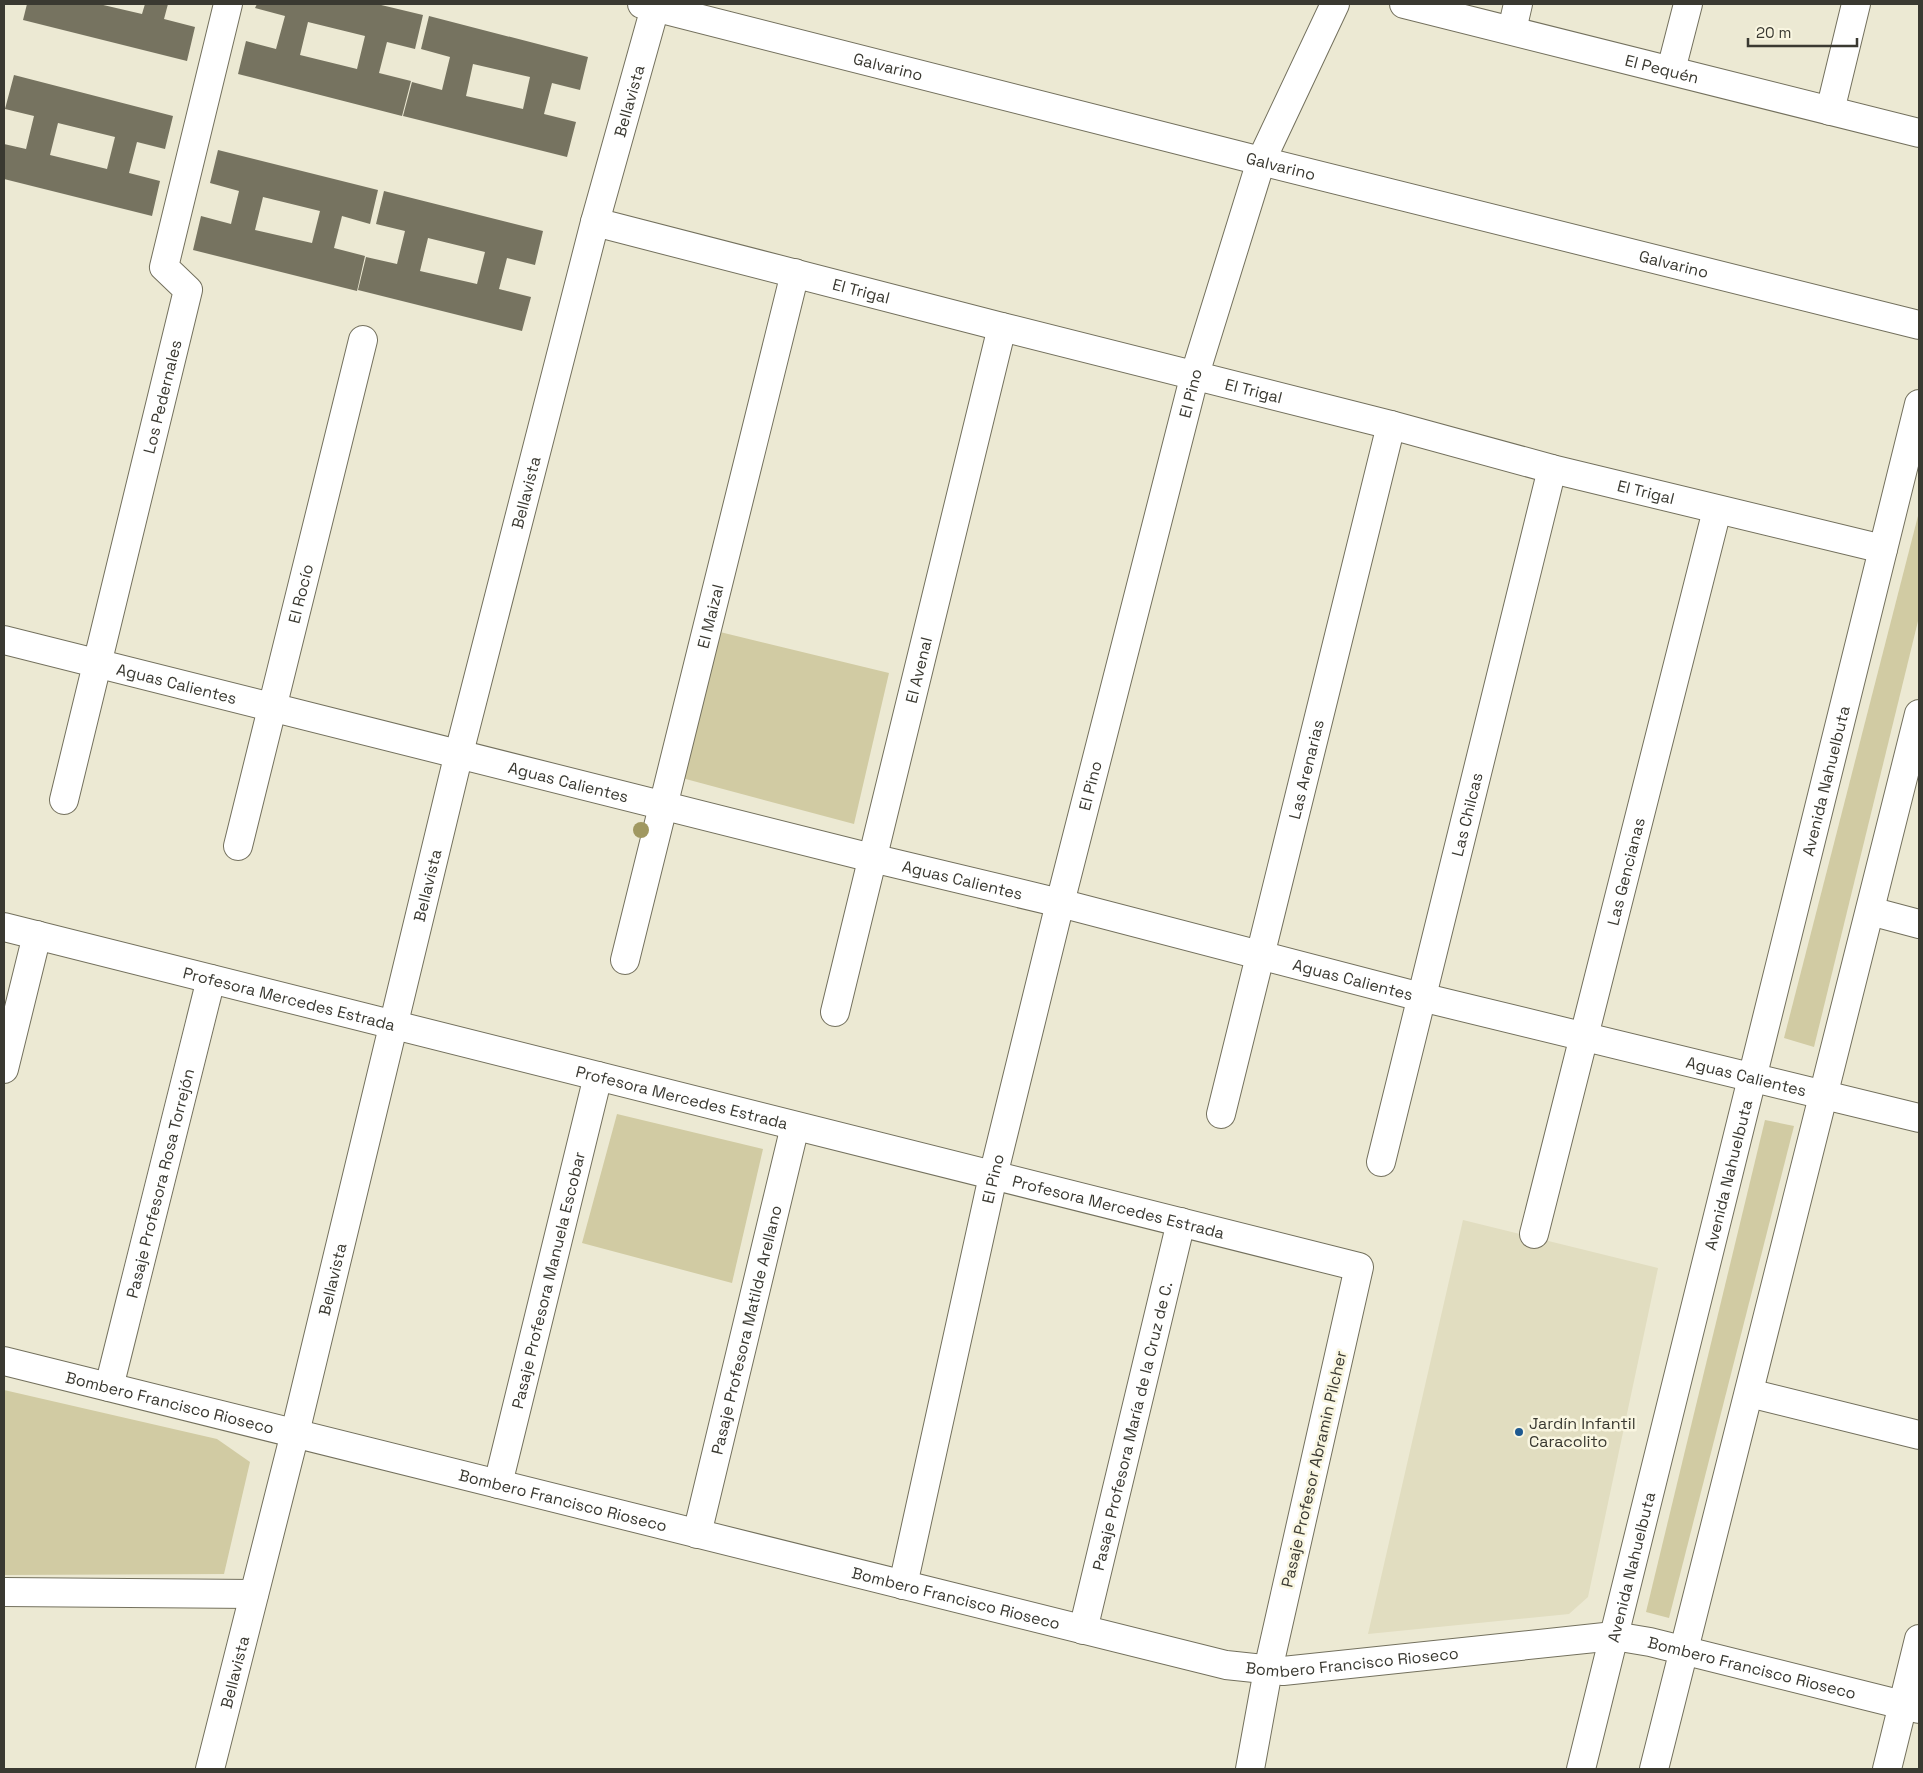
<svg xmlns="http://www.w3.org/2000/svg" width="1923" height="1773" viewBox="0 0 1923 1773" font-family="'Space Grotesk',sans-serif">
	<style>
		.built { fill: #e1ddc0 }
		.green { fill: #d1cba3 }
		.building { fill: #767360; fill-rule: evenodd }
		.lines { fill: none; stroke-linecap: round; stroke-linejoin: round }
		.minor-casing { stroke: #73705d; stroke-width: 30 }
		.tertiary-casing { stroke: #73705d; stroke-width: 30 }
		.minor { stroke: #fff; stroke-width: 28 }
		.tertiary { stroke: #fff; stroke-width: 28 }
		.tree { fill: #a09861 }
		.poi-dot { fill: #1e5990; stroke: #f9f6e1; stroke-width: 2 }
		.labels { text-anchor: middle; dominant-baseline: central; stroke-width: 5; stroke-linejoin: round; paint-order: stroke }
		.street-label { font-size: 16px; fill: #3a3931; stroke: #f9f6e1 }
		.poi-label { font-size: 16px; fill: #3a3931; stroke: #f9f6e1; text-anchor: start }
	</style>
	<rect width="100%" height="100%" fill="#ece9d3"/>
	<polygon class="built" points="1463,1220 1658,1268 1588,1597 1569,1614 1368,1634"/>
	<g class="green">
		<polygon points="1919,512 1919,617 1814,1047 1784,1038"/>
		<polygon points="720,632 889,673 854,824 682,778"/>
		<polygon points="617,1114 763,1149 732,1283 582,1243"/>
		<polygon points="1765,1120 1794,1126 1669,1618 1646,1612"/>
		<polygon points="4,1390 217,1439 250,1462 224,1574 4,1575"/>
	</g>
	<g class="building">
		<polygon points="27,4 99,4 142,14 145,4 168,4 164,19 195,27 187,61 23,20"/>
		<path d="M 257,4 L 377,4 L 423,15 L 415,49 L 387,42 L 379,73 L 411,81 L 402,116 L 238,74 L 246,41 L 276,49 L 285,16 L 255,8 ZM 308,22 L 365,36 L 357,69 L 300,55 Z"/>
		<path d="M 429,16 L 588,57 L 580,90 L 552,83 L 544,114 L 576,122 L 567,157 L 403,116 L 412,82 L 442,90 L 450,57 L 421,49 ZM 473,64 L 530,77 L 523,109 L 466,96 Z"/>
		<path d="M 14,75 L 173,116 L 165,149 L 137,142 L 129,173 L 160,181 L 152,216 L 4,179 L 4,144 L 26,149 L 34,116 L 5,109 ZM 58,123 L 115,137 L 107,169 L 50,155 Z"/>
		<path d="M 218,150 L 378,190 L 370,224 L 342,216 L 334,248 L 365,256 L 357,291 L 193,250 L 201,216 L 231,224 L 239,191 L 210,183 ZM 263,197 L 320,211 L 312,243 L 255,230 Z"/>
		<path d="M 384,191 L 543,231 L 535,265 L 507,258 L 499,289 L 531,297 L 522,331 L 358,290 L 366,257 L 397,264 L 405,231 L 376,224 ZM 428,238 L 485,252 L 477,284 L 420,271 Z"/>
	</g>
	<g class="lines">
		<defs>
			<g id="minor">
				<path id="s1" d="M 1404,4 L 1919,133"/>
				<polyline points="1512,30 1518,4"/>
				<polyline points="1671,70 1688,4"/>
				<polyline points="1830,111 1856,4"/>
				<path id="s2" d="M 595,222 L 1002,327 L 1391,425 L 1552,469 L 1883,549"/>
				<path id="s3" d="M 64,800 L 188,290 L 164,267 L 228,4"/>
				<path id="s4" d="M 238,846 L 363,340"/>
				<polyline points="1870,911 1919,924"/>
				<path id="s5" d="M 4,927 L 1359,1267 L 1268,1670 L 1250,1769"/>
				<path id="s6" d="M 625,960 L 795,273"/>
				<path id="s7" d="M 835,1012 L 1002,327"/>
				<polyline points="4,1069 37,935"/>
				<path id="s8" d="M 1221,1114 L 1391,425"/>
				<path id="s9" d="M 1381,1162 L 1552,469"/>
				<path id="s10" d="M 1534,1234 L 1717,510"/>
				<path id="s11" d="M 4,1361 L 1226,1665 L 1283,1671 L 1614,1636 L 1650,1642 L 1919,1709"/>
				<path id="s12" d="M 109,1387 L 211,979"/>
				<polyline points="1749,1393 1919,1435"/>
				<path id="s13" d="M 498,1484 L 598,1076"/>
				<path id="s14" d="M 697,1534 L 795,1126"/>
				<path id="s15" d="M 903,1585 L 993,1176 L 1060,903 L 1195,374 L 1261,161 L 1335,4"/>
				<polyline points="4,1592 254,1594"/>
				<path id="s16" d="M 1083,1630 L 1181,1222"/>
				<path id="s17" d="M 210,1769 L 295,1433 L 459,753 L 595,222 L 656,4"/>
				<polyline points="1887,1769 1919,1639"/>
			</g>
			<g id="tertiary">
				<path id="s18" d="M 642,4 L 1261,161 L 1919,325"/>
				<path id="s19" d="M 4,640 L 872,858 L 1060,903 L 1421,997 L 1919,1118"/>
				<path id="s20" d="M 1581,1769 L 1919,404"/>
				<polyline points="1654,1769 1919,714"/>
			</g>
		</defs>
		<use href="#minor" class="minor-casing"/>
		<use href="#tertiary" class="tertiary-casing"/>
		<use href="#minor" class="minor"/>
		<use href="#tertiary" class="tertiary"/>
	</g>
	<circle class="tree" cx="641" cy="830" r="8"/>
	<circle class="poi-dot" cx="1519" cy="1432" r="5"/>
	<g class="labels">
		<g class="street-label">
			<text stroke="none"><textPath href="#s18" startOffset="254">Galvarino</textPath></text>
			<text stroke="none"><textPath href="#s1" startOffset="266">El Pequén</textPath></text>
			<text stroke="none"><textPath href="#s17" startOffset="1720">Bellavista</textPath></text>
			<text stroke="none"><textPath href="#s18" startOffset="659">Galvarino</textPath></text>
			<text stroke="none"><textPath href="#s18" startOffset="1064">Galvarino</textPath></text>
			<text stroke="none"><textPath href="#s2" startOffset="275">El Trigal</textPath></text>
			<text stroke="none"><textPath href="#s2" startOffset="680">El Trigal</textPath></text>
			<text stroke="none"><textPath href="#s15" startOffset="1226">El Pino</textPath></text>
			<text stroke="none"><textPath href="#s3" startOffset="415">Los Pedernales</textPath></text>
			<text stroke="none"><textPath href="#s17" startOffset="1315">Bellavista</textPath></text>
			<text stroke="none"><textPath href="#s2" startOffset="1085">El Trigal</textPath></text>
			<text stroke="none"><textPath href="#s4" startOffset="260">El Rocío</textPath></text>
			<text stroke="none"><textPath href="#s6" startOffset="354">El Maizal</textPath></text>
			<text stroke="none"><textPath href="#s7" startOffset="352">El Avenal</textPath></text>
			<text stroke="none"><textPath href="#s19" startOffset="178">Aguas Calientes</textPath></text>
			<text stroke="none"><textPath href="#s8" startOffset="355">Las Arenarias</textPath></text>
			<text stroke="none"><textPath href="#s19" startOffset="582">Aguas Calientes</textPath></text>
			<text stroke="none"><textPath href="#s20" startOffset="1018">Avenida Nahuelbuta</textPath></text>
			<text stroke="none"><textPath href="#s15" startOffset="821">El Pino</textPath></text>
			<text stroke="none"><textPath href="#s9" startOffset="358">Las Chilcas</textPath></text>
			<text stroke="none"><textPath href="#s10" startOffset="374">Las Gencianas</textPath></text>
			<text stroke="none"><textPath href="#s19" startOffset="988">Aguas Calientes</textPath></text>
			<text stroke="none"><textPath href="#s17" startOffset="910">Bellavista</textPath></text>
			<text stroke="none"><textPath href="#s19" startOffset="1391">Aguas Calientes</textPath></text>
			<text stroke="none"><textPath href="#s5" startOffset="294">Profesora Mercedes Estrada</textPath></text>
			<text stroke="none"><textPath href="#s19" startOffset="1796">Aguas Calientes</textPath></text>
			<text stroke="none"><textPath href="#s5" startOffset="699">Profesora Mercedes Estrada</textPath></text>
			<text stroke="none"><textPath href="#s20" startOffset="612">Avenida Nahuelbuta</textPath></text>
			<text stroke="none"><textPath href="#s15" startOffset="416">El Pino</textPath></text>
			<text stroke="none"><textPath href="#s12" startOffset="210">Pasaje Profesora Rosa Torrejón</textPath></text>
			<text stroke="none"><textPath href="#s5" startOffset="1149">Profesora Mercedes Estrada</textPath></text>
			<text stroke="none"><textPath href="#s17" startOffset="505">Bellavista</textPath></text>
			<text stroke="none"><textPath href="#s13" startOffset="210">Pasaje Profesora Manuela Escobar</textPath></text>
			<text stroke="none"><textPath href="#s14" startOffset="210">Pasaje Profesora Matilde Arellano</textPath></text>
			<text stroke="none"><textPath href="#s11" startOffset="171">Bombero Francisco Rioseco</textPath></text>
			<text stroke="none"><textPath href="#s16" startOffset="210">Pasaje Profesora María de la Cruz de C.</textPath></text>
			<text transform="translate(1314 1469) rotate(-77)">Pasaje Profesor Abramin Pilcher</text>
			<text stroke="none"><textPath href="#s11" startOffset="576">Bombero Francisco Rioseco</textPath></text>
			<text stroke="none"><textPath href="#s20" startOffset="208">Avenida Nahuelbuta</textPath></text>
			<text stroke="none"><textPath href="#s11" startOffset="981">Bombero Francisco Rioseco</textPath></text>
			<text stroke="none"><textPath href="#s11" startOffset="1386">Bombero Francisco Rioseco</textPath></text>
			<text stroke="none"><textPath href="#s11" startOffset="1791">Bombero Francisco Rioseco</textPath></text>
			<text stroke="none"><textPath href="#s17" startOffset="100">Bellavista</textPath></text>
		</g>
		<g class="poi-label">
			<text x="1529" y="1423">Jardín Infantil<tspan x="1529" dy="18">Caracolito</tspan></text>
		</g>
	</g>
	<rect width="1923" height="1773" fill="none" stroke="#3a3931" stroke-width="10"/>
	<path d="M1748 38v8h109v-8" fill="none" stroke="#3a3931" stroke-width="2.5"/>
	<text x="1756" y="38" font-size="15" fill="#3a3931" stroke="#f9f6e1" stroke-width="4" paint-order="stroke">20 m</text>
</svg>
